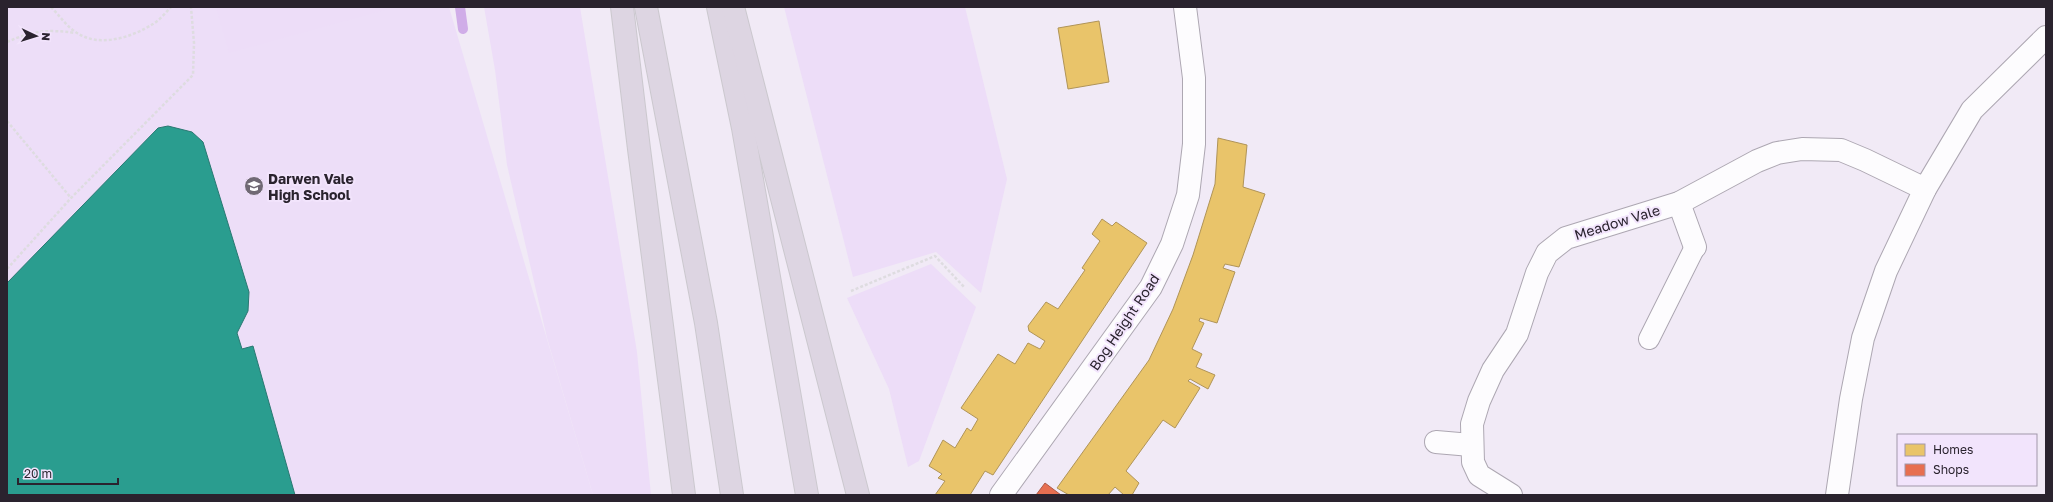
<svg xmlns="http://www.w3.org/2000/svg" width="2053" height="502" viewBox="0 0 2053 502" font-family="'Golos Text',sans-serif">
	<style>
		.built { fill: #eddef8 }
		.green { fill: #edddf8 }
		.homes { fill: #e9c46a; stroke: #b09458 }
		.shops { fill: #e76f51; stroke: #ae5846 }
		.schools { fill: #2a9d8f; stroke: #2a7872 }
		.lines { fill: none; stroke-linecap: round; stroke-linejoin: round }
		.stream { stroke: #d0ade8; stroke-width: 10 }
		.service-casing { stroke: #ada7b2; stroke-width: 22 }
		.minor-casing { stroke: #ada7b2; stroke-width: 24 }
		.tertiary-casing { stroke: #ada7b2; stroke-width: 24 }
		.motorway-casing { stroke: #cbc8ce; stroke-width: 24 }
		.path { stroke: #dedce0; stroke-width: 2.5; stroke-dasharray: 3 2; stroke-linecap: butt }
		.service { stroke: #fdfcfe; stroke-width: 20 }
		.minor { stroke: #fdfcfe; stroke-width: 22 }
		.tertiary { stroke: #fdfcfe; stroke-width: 22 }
		.motorway { stroke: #ddd5e2; stroke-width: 22 }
		.labels { text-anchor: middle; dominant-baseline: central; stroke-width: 4; stroke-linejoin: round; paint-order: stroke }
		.poi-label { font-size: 14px; font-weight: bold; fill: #2a232e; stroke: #f2e4fc; text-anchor: start }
		.street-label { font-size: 14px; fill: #2a232e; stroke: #f2e4fc }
	</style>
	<rect width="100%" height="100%" fill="#f1eaf6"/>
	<polygon class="built" points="7,7 449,7 593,495 7,495"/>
	<g class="green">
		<polygon points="216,7 396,7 229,53"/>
		<polygon points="484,7 580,7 637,352 651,495 593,495 547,338 507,165 495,70"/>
		<polygon points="784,7 965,7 1007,179 981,293 936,252 853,277"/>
		<polygon points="931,264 976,307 919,461 908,467 889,389 847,298"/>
	</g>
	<g class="homes">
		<polygon points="1099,21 1109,82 1068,89 1058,28"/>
		<polygon points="1218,138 1247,145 1243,187 1265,194 1239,267 1225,264 1223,268 1235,272 1217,323 1200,318 1199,321 1204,323 1192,349 1202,354 1196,367 1215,375 1208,389 1190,379 1188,381 1200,388 1175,428 1163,420 1126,471 1139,483 1132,495 1124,495 1115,487 1108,495 1069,495 1057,488 1149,360 1173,309 1193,255 1215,184"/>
		<polygon points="1102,219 1112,226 1116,222 1147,243 993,475 985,471 970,495 935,495 945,481 938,478 942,474 929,466 943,440 955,448 967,428 971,431 978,419 961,408 998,354 1015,364 1028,343 1040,349 1045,341 1029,331 1028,326 1046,302 1058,309 1085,270 1082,268 1100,241 1092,234"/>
	</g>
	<polygon class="shops" points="1045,483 1061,495 1036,495"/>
	<polygon class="schools" points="168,126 192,132 203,142 249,292 248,311 237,333 242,349 253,346 295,495 7,495 7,283 158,128"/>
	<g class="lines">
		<polyline class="stream" points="460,7 463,29"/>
		<defs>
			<polyline id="service" points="1649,339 1695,247"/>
			<g id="minor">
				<polyline points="1679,203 1695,247"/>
				<polyline points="1436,442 1471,445"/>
				<polyline points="1511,495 1479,475 1473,462 1472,424 1479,401 1493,370 1517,334 1537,273 1547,253 1566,238 1679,203 1757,161 1777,153 1802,149 1841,150 1865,160 1925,189"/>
				<polyline points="1837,495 1851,399 1863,338 1886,271 1925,189 1972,110 2046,37"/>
			</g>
			<polyline id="tertiary" points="1001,495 1151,287 1172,244 1188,195 1194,144 1194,78 1185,7"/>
			<g id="motorway">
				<polyline points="622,7 639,149 684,495"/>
				<polyline points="646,7 706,323 732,495"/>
				<polyline points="718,7 743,128 807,495"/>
				<polyline points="733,7 858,495"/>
			</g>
		</defs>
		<use href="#service" class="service-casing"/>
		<use href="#minor" class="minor-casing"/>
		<use href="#tertiary" class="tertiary-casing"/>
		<use href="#motorway" class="motorway-casing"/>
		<g class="path">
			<path d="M 51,7 C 59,15 67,27 77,33 C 100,48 132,37 153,24 C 160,20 166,12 171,7"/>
			<path d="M 7,42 C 32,31 48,29 75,33"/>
			<polyline points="7,121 71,198"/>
			<polyline points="7,269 71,198 193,75 194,43 191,7"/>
			<polyline points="851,291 935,256 965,288"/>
		</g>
		<use href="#service" class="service"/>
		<use href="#minor" class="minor"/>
		<use href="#tertiary" class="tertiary"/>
		<use href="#motorway" class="motorway"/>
	</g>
	<defs>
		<symbol id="school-disc" viewBox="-11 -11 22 22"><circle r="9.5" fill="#706974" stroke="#f2e4fc"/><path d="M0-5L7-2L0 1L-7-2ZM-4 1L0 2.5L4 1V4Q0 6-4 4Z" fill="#fff"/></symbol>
	</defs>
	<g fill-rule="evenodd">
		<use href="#school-disc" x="243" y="175" width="22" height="22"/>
	</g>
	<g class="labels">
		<g class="poi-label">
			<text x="268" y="178">Darwen Vale<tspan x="268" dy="16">High School</tspan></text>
		</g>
		<g class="street-label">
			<text transform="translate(1617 222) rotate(-17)">Meadow Vale</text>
			<text transform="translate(1124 322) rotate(-56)">Bog Height Road</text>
		</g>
	</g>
	<rect width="2053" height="502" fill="none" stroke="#2a232e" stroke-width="16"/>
	<rect x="1897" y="434" width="140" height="52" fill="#f2e4fc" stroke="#a297aa"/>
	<rect x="1905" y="444" width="20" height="12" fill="#e9c46a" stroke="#a297aa"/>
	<text x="1933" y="454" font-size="12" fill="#2a232e">Homes</text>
	<rect x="1905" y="464" width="20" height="12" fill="#e76f51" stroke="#a297aa"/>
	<text x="1933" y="474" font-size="12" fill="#2a232e">Shops</text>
	<g transform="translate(36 36) rotate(94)" stroke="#f2e4fc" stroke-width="3" paint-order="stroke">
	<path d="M0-3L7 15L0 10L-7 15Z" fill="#2a232e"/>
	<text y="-6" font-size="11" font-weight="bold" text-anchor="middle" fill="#2a232e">N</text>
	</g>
	<path d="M18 478v6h100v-6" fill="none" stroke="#2a232e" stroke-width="2"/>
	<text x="24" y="478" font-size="12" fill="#2a232e" stroke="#f2e4fc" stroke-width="3" paint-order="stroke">20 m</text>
</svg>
